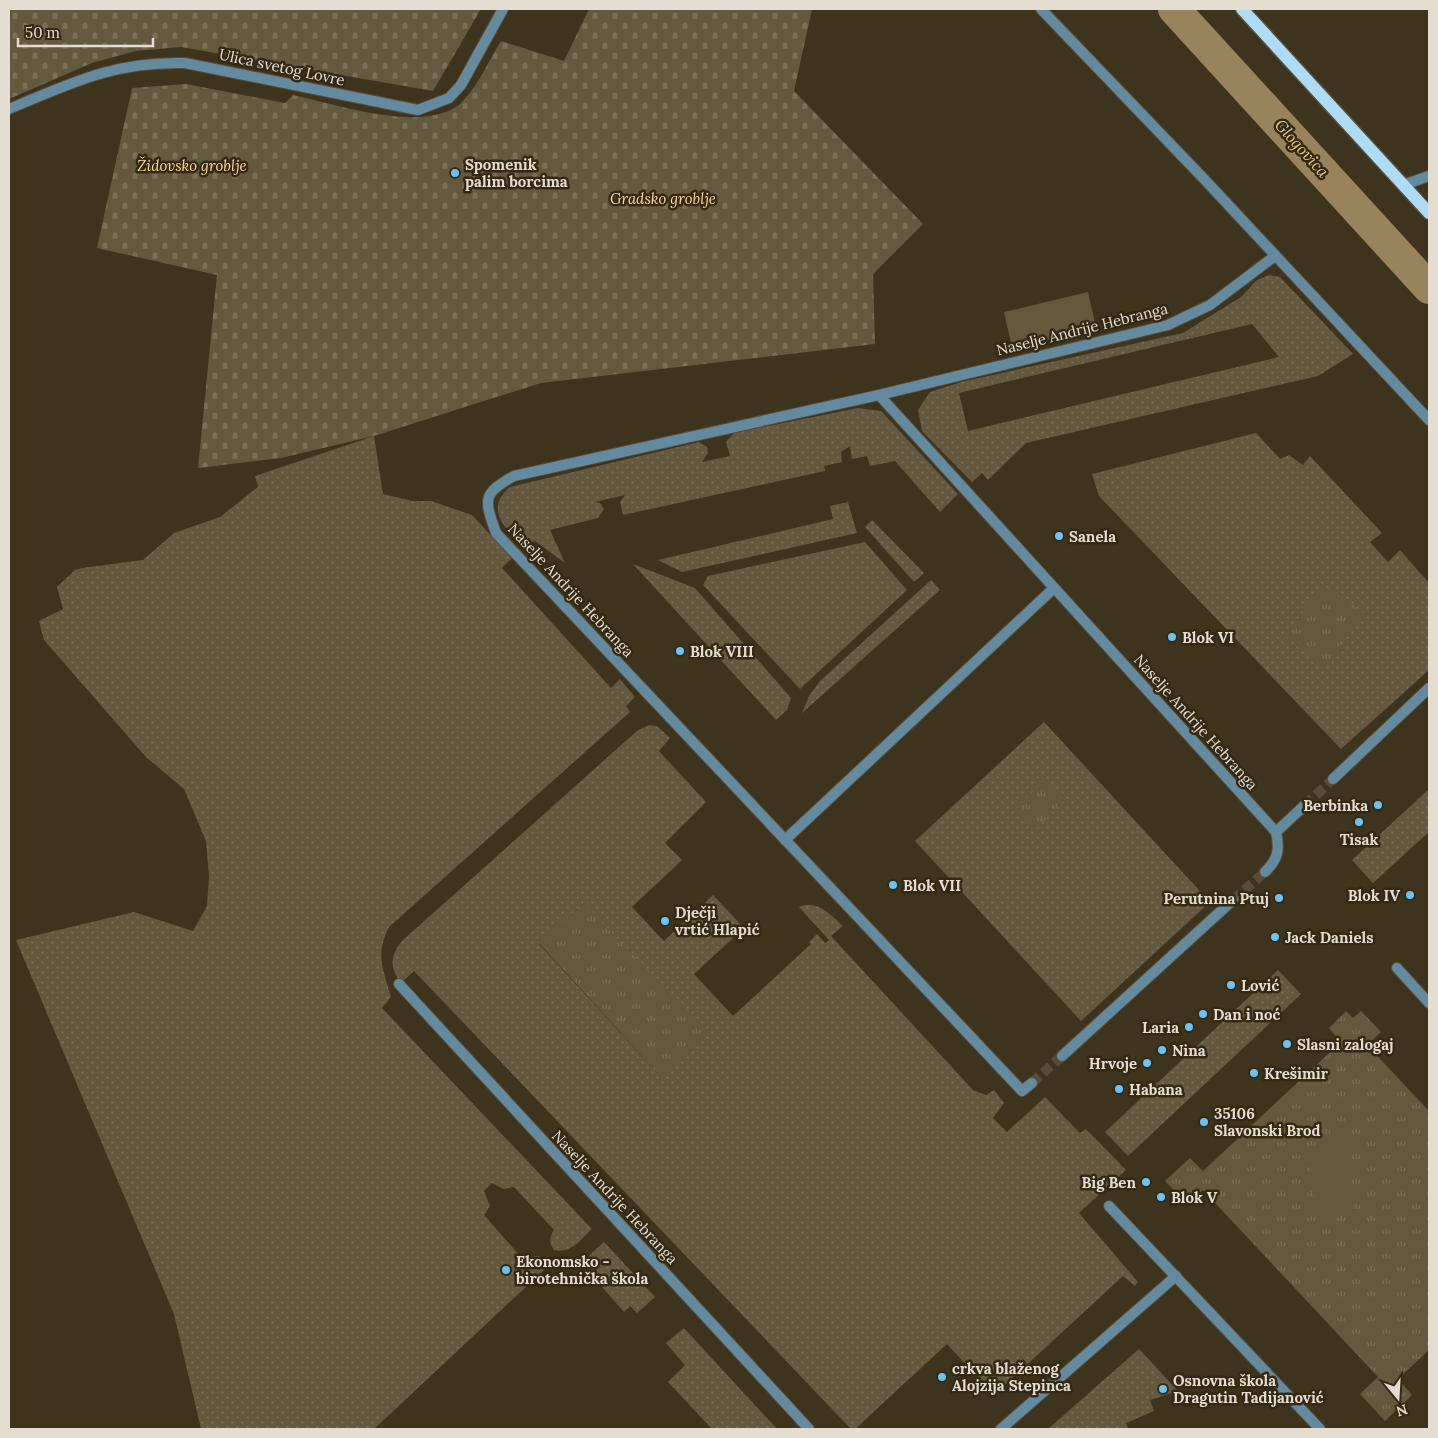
<svg xmlns="http://www.w3.org/2000/svg" width="1438" height="1438" viewBox="0 0 1438 1438" font-family="Lora,serif">
	<style>
		.grass { fill: url(#grass-dots); fill-rule: evenodd }
		.cemetery { fill: url(#cemetery-stones) }
		.park { fill: url(#park-tufts) }
		.garden { fill: #64583f }
		.lines { fill: none; stroke-linecap: round; stroke-linejoin: round }
		.river { stroke: #98835c; stroke-width: 32 }
		.street-tunnel { stroke: #574c38; stroke-width: 10; stroke-dasharray: 10 5; stroke-linecap: butt }
		.street-casing { stroke: #594e3a; stroke-width: 12 }
		.primary-casing { stroke: #594e3a; stroke-width: 15 }
		.street { stroke: #648aa0; stroke-width: 10 }
		.primary { stroke: #addcf7; stroke-width: 12 }
		.poi-dot { fill: #6cc3f2; stroke: #342913; stroke-width: 2 }
		.labels { text-anchor: middle; dominant-baseline: central; stroke-width: 5; stroke-linejoin: round; paint-order: stroke }
		.street-label { font-size: 15px; fill: #e4ddd0; stroke: #342913 }
		.poi-label { font-size: 15px; font-weight: bold; fill: #e4ddd0; stroke: #342913; text-anchor: start }
		.park-label { font-size: 15px; font-style: italic; fill: #fddb9a; stroke: #342913 }
		.water-label { font-size: 16px; font-style: italic; fill: #e8c686; stroke: #342913 }
	</style>
	<defs>
		<pattern id="grass-dots" width="8" height="8" patternUnits="userSpaceOnUse" patternTransform="scale(1.25)"><rect width="8" height="8" fill="#64583f"/><path d="M2 2h.1M6 6h.1" fill="none" stroke="#7a705a" stroke-width="1.8" stroke-linecap="round"/></pattern>
		<pattern id="cemetery-stones" width="16" height="16" patternUnits="userSpaceOnUse" patternTransform="scale(1.25)"><rect width="16" height="16" fill="#64583f"/><path d="M2 7V4a2 2 0 0 1 4 0v3zM10 15v-3a2 2 0 0 1 4 0v3z" fill="#7a705a"/></pattern>
		<pattern id="park-tufts" width="24" height="20" patternUnits="userSpaceOnUse" patternTransform="scale(1.25)"><rect width="24" height="20" fill="#64583f"/><path d="M3 7l-1-3M5 7V3M7 7l1-3M15 17l-1-3M17 17v-4M19 17l1-3" fill="none" stroke="#7a705a"/></pattern>
	</defs>
	<rect width="100%" height="100%" fill="#3e331d"/>
	<g class="grass">
		<path d="M 1269,275 L 1280,277 L 1353,354 L 1318,376 L 1026,443 L 988,480 L 982,473 L 972,482 L 922,431 L 918,410 L 930,392 L 961,382 L 1183,333 L 1241,297 L 1257,280 ZM 1252,324 L 1279,357 L 968,431 L 959,393 Z"/>
		<path d="M 858,408 L 881,411 L 958,494 L 940,512 L 895,461 L 870,466 L 867,456 L 852,459 L 850,446 L 841,452 L 842,462 L 824,466 L 825,471 L 623,515 L 620,502 L 625,495 L 595,502 L 600,503 L 604,509 L 598,518 L 550,530 L 565,563 L 535,541 L 522,546 C 505,528 484,509 510,487 L 699,442 L 707,447 L 708,453 L 702,462 L 730,456 L 726,442 L 734,433 Z"/>
		<polygon points="1256,433 1280,459 1289,455 1303,465 1310,456 1382,533 1370,542 1388,562 1400,550 1429,583 1429,670 1341,749 1099,496 1092,474"/>
		<path d="M 374,436 L 383,494 L 412,501 L 431,501 L 472,515 L 512,558 L 502,568 L 611,688 L 620,679 L 635,697 L 626,706 L 630,712 L 389,927 C 375,955 383,968 391,997 L 382,1008 L 592,1229 C 580,1240 571,1254 554,1250 C 549,1242 549,1238 554,1230 L 514,1187 L 503,1189 L 492,1183 L 484,1191 L 490,1206 L 484,1215 L 521,1257 L 540,1256 L 544,1262 L 544,1270 L 374,1429 L 201,1429 L 174,1314 L 16,940 L 134,912 L 193,931 L 207,906 L 209,876 L 206,841 L 184,789 L 146,757 L 44,640 L 39,621 L 63,609 L 57,587 L 75,570 L 82,568 L 143,560 L 174,533 L 220,517 L 258,487 L 255,476 Z"/>
		<polygon points="848,502 857,533 682,572 658,560 833,519 830,506"/>
		<polygon points="872,520 924,573 914,582 865,527"/>
		<polygon points="865,542 907,590 800,689 703,585 708,576"/>
		<polygon points="633,564 695,588 791,698 787,710 776,720"/>
		<polygon points="931,580 940,590 802,713 809,696 820,681"/>
		<polygon points="1044,722 1210,902 1081,1021 915,841"/>
		<path d="M 649,725 L 657,726 L 670,738 L 659,751 L 706,802 L 665,843 L 682,860 L 632,907 L 664,941 L 713,895 L 744,928 L 694,974 L 733,1016 L 811,944 L 809,942 L 817,934 L 825,943 L 829,940 L 799,907 C 816,899 831,915 843,926 L 831,936 L 973,1090 L 986,1095 L 994,1090 L 1004,1103 L 993,1118 L 1007,1132 L 1045,1097 L 1080,1133 L 1086,1129 L 1126,1170 L 1079,1213 L 1138,1282 L 1135,1286 L 1123,1276 L 994,1395 L 947,1344 L 855,1429 L 851,1429 L 414,971 L 401,983 C 389,967 390,955 403,940 L 638,730 ZM 584,903 L 661,1077 L 539,944 Z"/>
		<polygon points="1429,789 1429,832 1373,883 1352,860"/>
		<polygon points="1278,970 1301,994 1128,1156 1105,1132"/>
		<polygon points="604,1242 655,1297 637,1313 630,1306 624,1312 581,1263"/>
		<polygon points="684,1328 777,1429 712,1429 668,1382 685,1365 666,1343"/>
		<polygon points="1139,1349 1178,1391 1150,1400 1154,1411 1126,1423 1128,1429 1048,1429"/>
	</g>
	<g class="cemetery">
		<polygon points="9,9 481,9 433,91 181,47 136,51 92,63 9,99"/>
		<path d="M 589,9 L 812,9 L 794,91 L 923,224 L 873,274 L 875,344 L 541,383 L 374,436 L 281,458 L 198,468 L 217,275 L 97,248 L 132,88 L 186,84 L 285,103 L 293,95 C 336,104 431,137 464,100 C 478,85 490,59 501,41 L 564,61 Z"/>
	</g>
	<g class="park">
		<polygon points="1328,588 1365,614 1325,666 1285,636 1319,591"/>
		<polygon points="1045,779 1065,799 1036,829 1016,809"/>
		<polygon points="584,903 708,1034 661,1077 539,943"/>
		<polygon points="1346,1011 1353,1018 1361,1011 1381,1032 1367,1045 1429,1111 1429,1350 1398,1379 1412,1395 1385,1421 1360,1394 1378,1377 1203,1190 1187,1204 1165,1181 1190,1158 1203,1171 1341,1042 1329,1028"/>
	</g>
	<g class="garden">
		<polygon points="1088,292 1097,332 1013,352 1004,312"/>
		<polygon points="1345,1141 1354,1212 1317,1217 1308,1146"/>
	</g>
	<g class="lines">
		<polyline class="river" points="1174,9 1429,288"/>
		<g class="street-tunnel">
			<polyline points="1305,805 1333,779"/>
			<polyline points="1233,900 1265,872"/>
			<polyline points="1032,1083 1062,1056"/>
		</g>
		<defs>
			<g id="street">
				<polyline points="1041,9 1205,180 1429,420"/>
				<path d="M 9,109 C 71,83 115,61 185,63 L 418,110 L 449,98 L 461,85 L 503,9"/>
				<polyline points="1403,185 1429,176"/>
				<polyline points="879,395 1276,832 1305,805"/>
				<polyline points="1333,779 1429,688"/>
				<polyline points="785,840 1054,588"/>
				<path d="M 1265,872 C 1278,859 1280,850 1276,832"/>
				<polyline points="1397,968 1429,1003"/>
				<polyline points="399,984 809,1429"/>
				<polyline points="1062,1056 1233,900"/>
				<path d="M 1032,1083 L 1022,1091 L 496,533 C 484,499 482,494 514,476 L 879,395 L 1168,325 L 1210,305 L 1275,256"/>
				<polyline points="1109,1206 1320,1429"/>
				<polyline points="1001,1429 1176,1276"/>
			</g>
			<polyline id="primary" points="1242,9 1429,213"/>
		</defs>
		<use href="#street" class="street-casing"/>
		<use href="#primary" class="primary-casing"/>
		<use href="#street" class="street"/>
		<use href="#primary" class="primary"/>
	</g>
	<g class="poi-dot">
		<circle cx="455" cy="173" r="5"/>
		<circle cx="1059" cy="536" r="5"/>
		<circle cx="1172" cy="637" r="5"/>
		<circle cx="680" cy="651" r="5"/>
		<circle cx="1378" cy="805" r="5"/>
		<circle cx="1359" cy="822" r="5"/>
		<circle cx="893" cy="885" r="5"/>
		<circle cx="1410" cy="895" r="5"/>
		<circle cx="1279" cy="898" r="5"/>
		<circle cx="665" cy="921" r="5"/>
		<circle cx="1275" cy="937" r="5"/>
		<circle cx="1231" cy="985" r="5"/>
		<circle cx="1203" cy="1014" r="5"/>
		<circle cx="1189" cy="1027" r="5"/>
		<circle cx="1287" cy="1044" r="5"/>
		<circle cx="1162" cy="1050" r="5"/>
		<circle cx="1147" cy="1063" r="5"/>
		<circle cx="1254" cy="1073" r="5"/>
		<circle cx="1119" cy="1089" r="5"/>
		<circle cx="1204" cy="1122" r="5"/>
		<circle cx="1146" cy="1182" r="5"/>
		<circle cx="1161" cy="1197" r="5"/>
		<circle cx="506" cy="1270" r="5"/>
		<circle cx="942" cy="1377" r="5"/>
		<circle cx="1163" cy="1389" r="5"/>
	</g>
	<g class="labels">
		<g class="street-label">
			<text transform="translate(282 67) rotate(12)">Ulica svetog Lovre</text>
			<text transform="translate(1082 329) rotate(-14)">Naselje Andrije Hebranga</text>
			<text transform="translate(571 590) rotate(47)">Naselje Andrije Hebranga</text>
			<text transform="translate(1196 722) rotate(48)">Naselje Andrije Hebranga</text>
			<text transform="translate(615 1197) rotate(47)">Naselje Andrije Hebranga</text>
		</g>
		<g class="poi-label">
			<text x="465" y="164">Spomenik<tspan x="465" dy="17">palim borcima</tspan></text>
			<text x="1069" y="536">Sanela</text>
			<text x="1182" y="637">Blok VI</text>
			<text x="690" y="651">Blok VIII</text>
			<text x="1368" y="805" text-anchor="end">Berbinka</text>
			<text x="1359" y="839" text-anchor="middle">Tisak</text>
			<text x="903" y="885">Blok VII</text>
			<text x="1400" y="895" text-anchor="end">Blok IV</text>
			<text x="1269" y="898" text-anchor="end">Perutnina Ptuj</text>
			<text x="675" y="912">Dječji<tspan x="675" dy="17">vrtić Hlapić</tspan></text>
			<text x="1285" y="937">Jack Daniels</text>
			<text x="1241" y="985">Lović</text>
			<text x="1213" y="1014">Dan i noć</text>
			<text x="1179" y="1027" text-anchor="end">Laria</text>
			<text x="1297" y="1044">Slasni zalogaj</text>
			<text x="1172" y="1050">Nina</text>
			<text x="1137" y="1063" text-anchor="end">Hrvoje</text>
			<text x="1264" y="1073">Krešimir</text>
			<text x="1129" y="1089">Habana</text>
			<text x="1214" y="1113">35106<tspan x="1214" dy="17">Slavonski Brod</tspan></text>
			<text x="1136" y="1182" text-anchor="end">Big Ben</text>
			<text x="1171" y="1197">Blok V</text>
			<text x="516" y="1261">Ekonomsko -<tspan x="516" dy="17">birotehnička škola</tspan></text>
			<text x="952" y="1368">crkva blaženog<tspan x="952" dy="17">Alojzija Stepinca</tspan></text>
			<text x="1173" y="1380">Osnovna škola<tspan x="1173" dy="17">Dragutin Tadijanović</tspan></text>
		</g>
		<g class="park-label">
			<text x="192" y="165">Židovsko groblje</text>
			<text x="663" y="198">Gradsko groblje</text>
		</g>
		<g class="water-label">
			<text transform="translate(1302 148) rotate(48)">Glogovica</text>
		</g>
	</g>
	<rect width="1438" height="1438" fill="none" stroke="#e4ddd0" stroke-width="20"/>
	<g transform="translate(1398 1398) rotate(162)" stroke="#342913" stroke-width="4" paint-order="stroke">
	<path d="M0-4L9 19L0 12L-9 19Z" fill="#e4ddd0"/>
	<text y="-8" font-size="14" font-weight="bold" text-anchor="middle" fill="#e4ddd0">N</text>
	</g>
	<path d="M18 38v8h135v-8" fill="none" stroke="#e4ddd0" stroke-width="2.5"/>
	<text x="25" y="38" font-size="15" fill="#e4ddd0" stroke="#342913" stroke-width="4" paint-order="stroke">50 m</text>
</svg>
